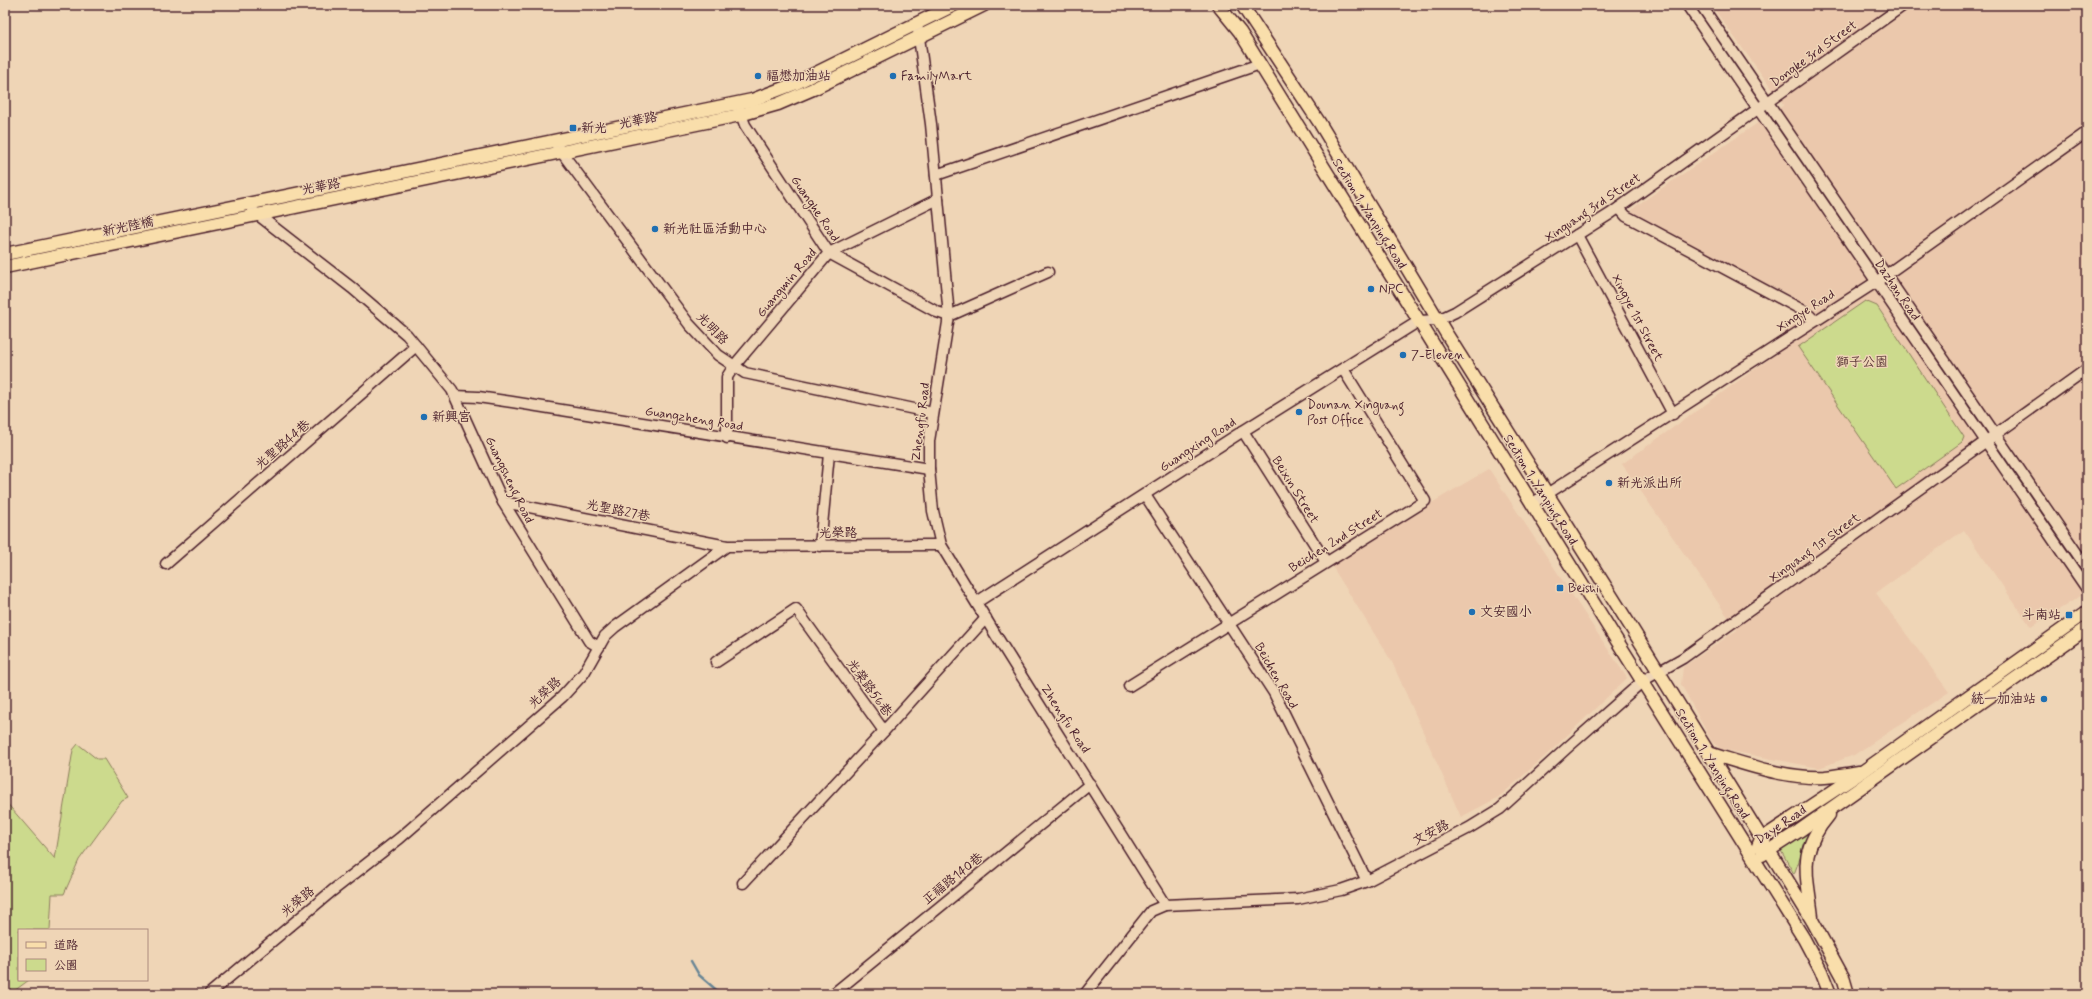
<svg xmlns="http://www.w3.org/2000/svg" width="2092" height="999" viewBox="0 0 2092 999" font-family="Mynerve,'LXGW WenKai TC',sans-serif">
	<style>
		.built { fill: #ebc8ac }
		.green { fill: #ccda8d; stroke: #8b7c5c }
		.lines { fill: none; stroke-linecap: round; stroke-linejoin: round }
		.stream { stroke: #688595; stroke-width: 2.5 }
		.minor-casing { stroke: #4a1f2b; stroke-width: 13 }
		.major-casing { stroke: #4a1f2b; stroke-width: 15 }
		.minor { stroke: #efd5b6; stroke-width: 10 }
		.major { stroke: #f9deab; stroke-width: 12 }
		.poi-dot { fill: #1f6fb2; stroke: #efd5b6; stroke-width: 1.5 }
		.labels { text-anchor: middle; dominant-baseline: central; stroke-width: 3; stroke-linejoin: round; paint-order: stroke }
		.street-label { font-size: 13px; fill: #4a1f2b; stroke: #efd5b6 }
		.poi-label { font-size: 13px; fill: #4a1f2b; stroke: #efd5b6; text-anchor: start }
		.park-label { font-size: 13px; fill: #5e3b3a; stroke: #efd5b6 }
	</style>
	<rect width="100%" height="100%" fill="#efd5b6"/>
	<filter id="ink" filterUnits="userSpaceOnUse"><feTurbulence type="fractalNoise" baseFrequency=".025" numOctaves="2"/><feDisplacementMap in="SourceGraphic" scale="8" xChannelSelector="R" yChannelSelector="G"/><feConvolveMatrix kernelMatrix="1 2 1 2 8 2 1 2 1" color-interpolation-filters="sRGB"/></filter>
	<g filter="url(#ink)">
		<g class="built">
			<polygon points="1711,5 2087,5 2087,592 2031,627 1964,530 1876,593 1949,692 1854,755 1819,768 1721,749 1712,742 1681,684 1683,667 1737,630 1622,464 1789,345 1782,334 1814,308 1634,215 1632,210 1636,206 1784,105"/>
			<polygon points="1489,469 1627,678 1551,751 1499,797 1461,817 1392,662 1330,563"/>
		</g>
		<g class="green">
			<polygon points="1865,301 1877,306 1964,437 1962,442 1896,489 1798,347"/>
			<polygon points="78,744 97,759 104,759 128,798 122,801 79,860 64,894 52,894 50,930 19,930 19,980 29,980 10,994 5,994 5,801 55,859 73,750"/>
			<polygon points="1811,829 1794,874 1780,849"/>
		</g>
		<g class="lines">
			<polyline class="stream" points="691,961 699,975 721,994"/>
			<defs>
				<g id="minor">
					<polyline points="1687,5 2087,589"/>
					<polyline points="1701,5 2087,568"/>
					<polyline points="917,23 931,124 949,316 929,441 929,469 933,511 941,545 997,637 1165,905"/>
					<polyline points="739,109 745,125 829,253 937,312 949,316 1048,272"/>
					<polyline points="557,146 689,324 718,355 745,373 933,413"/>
					<polyline points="936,175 1260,64"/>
					<polyline points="1619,208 1626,216 1806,312 1815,321"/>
					<polyline points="253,211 352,288 407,335 452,390 503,502 589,641 599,647"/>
					<polyline points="1577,235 1673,414"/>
					<polyline points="455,396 478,397 512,402 929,469"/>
					<polyline points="1243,431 1326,562"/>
					<polyline points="727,438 727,377 734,366 829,253 938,199"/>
					<polyline points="1145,495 1274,693 1367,881"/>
					<polyline points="503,502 727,546"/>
					<polyline points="1533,503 1876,282 2087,132"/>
					<polyline points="820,546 829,454"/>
					<polyline points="166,564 416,346"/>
					<polyline points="977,602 1243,431 1419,321 1438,320 1455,312 1610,214 1904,5"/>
					<polyline points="716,662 796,609 884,731"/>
					<polyline points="1129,686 1425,501 1343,369"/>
					<polyline points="743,883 884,731 986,618"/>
					<polyline points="209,994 332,891 400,838 562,697 584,673 605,636 615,627 727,546 941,545"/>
					<polyline points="833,994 1090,784"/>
					<polyline points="1085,994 1151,911 1165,905 1298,899 1341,890 1367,881 1469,828 1500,809 1568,747 1644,680 1683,658 2087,369"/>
				</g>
				<g id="major">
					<polyline points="1218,5 1240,32 1614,636 1804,939 1821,971 1830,994"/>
					<polyline points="1242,5 1319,122 1446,333 1631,627 1812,920 1843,977 1848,994"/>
					<polyline points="5,254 752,100 794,84 954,5"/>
					<polyline points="5,267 740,115 778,104 813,89 984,5"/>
					<path d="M 1708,753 C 1746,764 1785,779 1825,777 C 1836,776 1848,774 1859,772"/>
					<polyline points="1758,846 1761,839 1862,772 2087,612"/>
					<polyline points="1762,855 1799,831 2087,628"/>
					<path d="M 1812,917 C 1807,872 1797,853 1829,815"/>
				</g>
			</defs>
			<use href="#minor" class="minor-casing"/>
			<use href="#major" class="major-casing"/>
			<use href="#minor" class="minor"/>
			<use href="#major" class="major"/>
		</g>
	</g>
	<g class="poi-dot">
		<circle cx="758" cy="76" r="4"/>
		<circle cx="893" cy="76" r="4"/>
		<rect x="569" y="124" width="8" height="8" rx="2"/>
		<circle cx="655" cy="229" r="4"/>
		<circle cx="1371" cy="289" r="4"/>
		<circle cx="1403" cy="355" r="4"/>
		<circle cx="1299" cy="412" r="4"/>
		<circle cx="424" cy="417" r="4"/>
		<circle cx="1609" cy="483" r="4"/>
		<rect x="1556" y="584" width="8" height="8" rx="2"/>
		<circle cx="1472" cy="612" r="4"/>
		<rect x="2065" y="611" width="8" height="8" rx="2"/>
		<circle cx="2044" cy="699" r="4"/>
	</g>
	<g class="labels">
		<g class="street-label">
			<text transform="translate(1814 54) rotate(-36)">Dongke 3rd Street</text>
			<text transform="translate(638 121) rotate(-12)">光華路</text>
			<text transform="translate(321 187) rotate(-11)">光華路</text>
			<text transform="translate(1593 208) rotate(-34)">Xinguang 3rd Street</text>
			<text transform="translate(815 209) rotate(56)">Guanghe Road</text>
			<text transform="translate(1369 214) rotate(58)">Section 1, Yanping Road</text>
			<text transform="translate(128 227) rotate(-12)">新光陸橋</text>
			<text transform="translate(787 283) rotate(-50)">Guangmin Road</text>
			<text transform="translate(1897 290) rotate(56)">Dazhan Road</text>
			<text transform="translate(1806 311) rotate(-33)">Xingye Road</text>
			<text transform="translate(1637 318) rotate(62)">Xingye 1st Street</text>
			<text transform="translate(712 329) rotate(46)">光明路</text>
			<text transform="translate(694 419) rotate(9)">Guangzheng Road</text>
			<text transform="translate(921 422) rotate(-83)">Zhengfu Road</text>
			<text transform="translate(283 445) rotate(-41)">光聖路44巷</text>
			<text transform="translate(1198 445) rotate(-33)">Guangxing Road</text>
			<text transform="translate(509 480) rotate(64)">Guangsheng Road</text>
			<text transform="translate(1295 490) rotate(58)">Beixin Street</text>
			<text transform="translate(1540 490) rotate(58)">Section 1, Yanping Road</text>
			<text transform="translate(618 511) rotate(11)">光聖路27巷</text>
			<text x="838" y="533">光榮路</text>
			<text transform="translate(1336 541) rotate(-32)">Beichen 2nd Street</text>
			<text transform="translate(1815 548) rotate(-36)">Xinguang 1st Street</text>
			<text transform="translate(1276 676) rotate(60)">Beichen Road</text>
			<text transform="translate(869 688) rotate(54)">光榮路56巷</text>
			<text transform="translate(545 693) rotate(-43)">光榮路</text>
			<text transform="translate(1065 719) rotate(57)">Zhengfu Road</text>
			<text transform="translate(1712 764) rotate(58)">Section 1, Yanping Road</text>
			<text transform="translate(1781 825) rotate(-34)">Daye Road</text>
			<text transform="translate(1431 833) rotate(-28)">文安路</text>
			<text transform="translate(953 879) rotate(-39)">正福路140巷</text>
			<text transform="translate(298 902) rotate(-40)">光榮路</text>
		</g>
		<g class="poi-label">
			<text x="766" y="76">福懋加油站</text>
			<text x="901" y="76">FamilyMart</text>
			<text x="581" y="128">新光</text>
			<text x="663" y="229">新光社區活動中心</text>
			<text x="1379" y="289">NPC</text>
			<text x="1411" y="355">7-Eleven</text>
			<text x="1307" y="405">Dounan Xinguang<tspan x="1307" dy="15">Post Office</tspan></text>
			<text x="432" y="417">新興宮</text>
			<text x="1617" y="483">新光派出所</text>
			<text x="1568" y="588">Beishi</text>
			<text x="1480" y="612">文安國小</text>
			<text x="2061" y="615" text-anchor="end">斗南站</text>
			<text x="2036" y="699" text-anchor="end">統一加油站</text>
		</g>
		<g class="park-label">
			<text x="1862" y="362">獅子公園</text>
		</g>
	</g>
	<rect width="2092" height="999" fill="none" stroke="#efd5b6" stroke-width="20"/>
	<rect x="10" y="10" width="2072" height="979" fill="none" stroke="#4a1f2b" stroke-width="1.5" filter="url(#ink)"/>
	<rect x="18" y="929" width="130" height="52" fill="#efd5b6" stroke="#ad8c7e"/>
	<rect x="26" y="942" width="20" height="6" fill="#f9deab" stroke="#ad8c7e"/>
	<text x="54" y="949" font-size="12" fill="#4a1f2b">道路</text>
	<rect x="26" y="959" width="20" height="12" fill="#ccda8d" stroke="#ad8c7e"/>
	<text x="54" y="969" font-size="12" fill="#4a1f2b">公園</text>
</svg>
